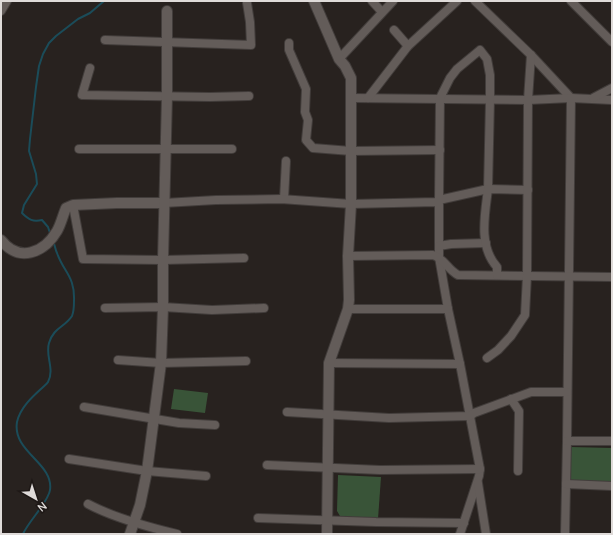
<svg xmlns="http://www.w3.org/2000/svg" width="613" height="535" viewBox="0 0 613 535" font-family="Manrope,sans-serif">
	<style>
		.green { fill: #395438 }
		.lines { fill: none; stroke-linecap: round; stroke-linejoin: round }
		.stream { stroke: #1b4c59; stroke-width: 2 }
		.minor-casing { stroke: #423d3b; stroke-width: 10 }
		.tertiary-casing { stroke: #423d3b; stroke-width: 12 }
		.minor { stroke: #635c59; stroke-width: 8 }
		.tertiary { stroke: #635c59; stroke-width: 10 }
	</style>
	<rect width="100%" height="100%" fill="#28221f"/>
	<g class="green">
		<polygon points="174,389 208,393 205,413 171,409"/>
		<polygon points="571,447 612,448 612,482 570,481"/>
		<polygon points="338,475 381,477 378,519 340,516 337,511"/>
	</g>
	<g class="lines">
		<g class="stream">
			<path d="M 50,233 L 48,227 L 42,220 C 33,222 29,220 22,213 L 24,205 L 37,184 L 36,174 L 29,151 L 30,139 L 36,87 L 39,66 L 43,54 L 49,43 L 56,36 L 78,19 L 90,13 L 104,1"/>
			<path d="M 23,534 C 28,522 49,501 50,490 C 54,463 12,452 17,422 C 20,408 32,397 42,388 C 44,386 47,384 48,382 C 55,369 45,356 49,343 C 54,327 64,328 72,316 C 74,311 74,306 74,301 C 75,276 64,273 57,253 C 55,249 55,245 53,241"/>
		</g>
		<defs>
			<g id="minor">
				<polyline points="372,1 382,12"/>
				<polyline points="475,1 531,55 571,98 567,441 565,534"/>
				<polyline points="571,1 612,42"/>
				<polyline points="1,11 7,1"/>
				<polyline points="394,30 408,46"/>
				<polyline points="105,40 251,45 250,22 247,3"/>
				<polyline points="289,43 289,50 306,89 305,112 308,120 306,140 313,148 351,151 440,150"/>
				<polyline points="339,59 393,1"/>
				<polyline points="90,68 82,95 210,97 249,96"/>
				<polyline points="351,98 528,100 571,98 612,100"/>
				<polyline points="368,98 408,46 457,1"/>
				<polyline points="593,98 612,88"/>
				<polyline points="79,149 232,149"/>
				<polyline points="284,199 286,161"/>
				<polyline points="164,203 216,200 281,199 351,204 436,202 439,200 488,189 490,100 490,75 487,59 480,50 457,69 450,78 440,98 439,200 439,257 448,309 460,364 480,469 479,476 460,534"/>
				<polyline points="73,205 83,259 163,260 244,258"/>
				<polyline points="439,246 451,244 486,243"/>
				<path d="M 348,256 L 433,255 C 445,259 447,269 458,275 L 612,277"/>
				<path d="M 497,275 L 497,267 C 478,246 485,214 488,189 L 528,190"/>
				<polyline points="105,308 163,307 212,310 264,308"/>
				<polyline points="348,309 448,309"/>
				<polyline points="487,358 498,350 511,336 525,315 527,276 528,100 531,55"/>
				<polyline points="118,360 161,363 246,361"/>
				<polyline points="329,363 460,364"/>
				<polyline points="511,399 519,411 518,471"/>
				<polyline points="84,407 179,423 215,425"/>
				<polyline points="287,412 389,418 470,416 474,413 531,392 567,392"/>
				<polyline points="567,441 612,441"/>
				<polyline points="69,459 147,471 206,476"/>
				<polyline points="267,465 380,470 480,469"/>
				<polyline points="478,483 486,534"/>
				<polyline points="566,484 612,486"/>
				<path d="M 88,504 C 114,518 148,527 177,534"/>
				<polyline points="258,518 376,522 464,523"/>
			</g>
			<g id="tertiary">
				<polyline points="314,1 339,59 345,66 351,78 351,204 348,256 349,300 348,309 329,363 327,534"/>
				<path d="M 1,240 C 19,263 44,253 57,231 C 61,224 63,215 66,208 L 73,205 L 117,203 L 164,203"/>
				<polyline points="130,534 140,505 147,471 161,363 163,307 163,260 167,96 167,11"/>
			</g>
		</defs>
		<use href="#minor" class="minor-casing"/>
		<use href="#tertiary" class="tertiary-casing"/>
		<use href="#minor" class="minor"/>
		<use href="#tertiary" class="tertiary"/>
	</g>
	<rect width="613" height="535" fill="none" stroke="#dfdbd9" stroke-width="4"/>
	<g transform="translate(36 499) rotate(141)" stroke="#1e1816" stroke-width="3" paint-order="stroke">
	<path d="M0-3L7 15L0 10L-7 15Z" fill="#dfdbd9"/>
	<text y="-6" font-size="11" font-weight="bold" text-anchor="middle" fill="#dfdbd9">N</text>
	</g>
</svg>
